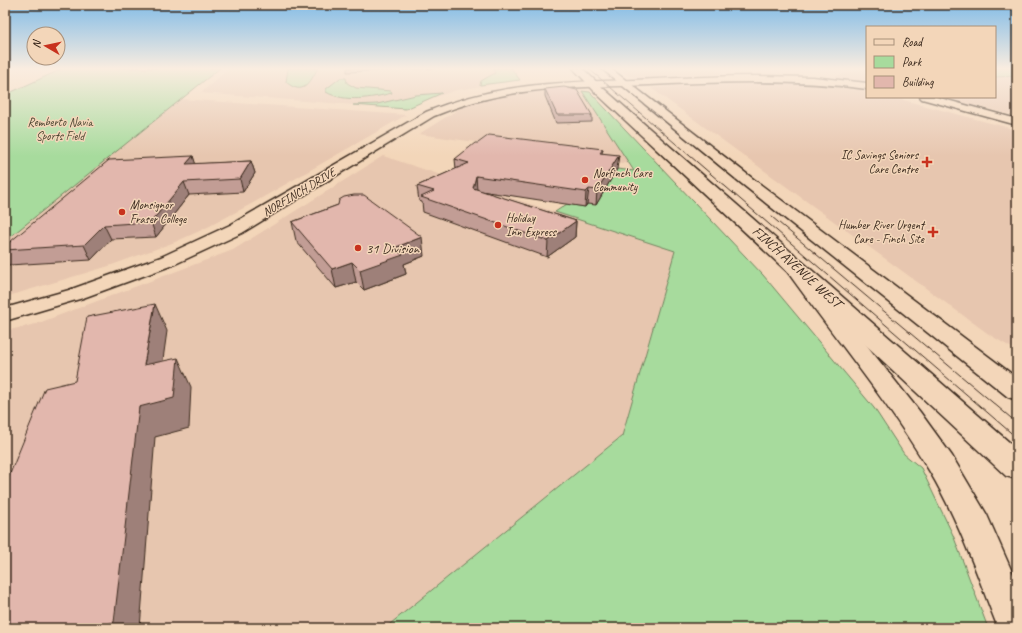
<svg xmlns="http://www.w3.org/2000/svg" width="1022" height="633" viewBox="0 0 1022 633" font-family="Caveat,sans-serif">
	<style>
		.built { fill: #e7c6af }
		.green { fill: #a7db9d; stroke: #71825e }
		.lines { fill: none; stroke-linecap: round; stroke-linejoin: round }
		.minor-casing { stroke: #3b2a1e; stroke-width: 3 }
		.major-casing { stroke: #3b2a1e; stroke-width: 3 }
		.highway-casing { stroke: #3b2a1e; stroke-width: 3 }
		.minor { fill: #f3d6b9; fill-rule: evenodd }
		.major { fill: #f3d6b9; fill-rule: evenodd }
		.highway { fill: #f3d6b9; fill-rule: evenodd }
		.tram { stroke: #3b2a1e; stroke-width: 1 }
		.wall { fill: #c29d95; stroke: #3b2a1e }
		.shaded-wall { fill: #9e8079; stroke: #3b2a1e }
		.building { fill: #e2b7ad; stroke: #3b2a1e }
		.poi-dot { fill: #c8321e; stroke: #f3d6b9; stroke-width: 1.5 }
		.labels { text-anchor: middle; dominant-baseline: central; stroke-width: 3; stroke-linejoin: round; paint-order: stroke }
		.far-park-label { font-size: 12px; fill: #4b4531; stroke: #f3d6b9 }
		.far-poi-label { font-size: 12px; fill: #3b2a1e; stroke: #f3d6b9; text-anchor: start }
		.far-street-label { font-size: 12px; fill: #3b2a1e; stroke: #f3d6b9 }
		.poi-label { font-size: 14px; fill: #3b2a1e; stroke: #f3d6b9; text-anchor: start }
		.street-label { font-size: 14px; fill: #3b2a1e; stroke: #f3d6b9 }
	</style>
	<rect width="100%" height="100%" fill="#f3d6b9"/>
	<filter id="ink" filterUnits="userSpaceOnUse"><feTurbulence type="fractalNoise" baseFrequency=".025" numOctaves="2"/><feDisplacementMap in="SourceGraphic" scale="8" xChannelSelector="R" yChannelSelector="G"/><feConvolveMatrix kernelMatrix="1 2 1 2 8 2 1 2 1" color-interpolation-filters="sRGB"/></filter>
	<g filter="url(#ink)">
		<g class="built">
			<polygon points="229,68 511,68 520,80 457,90 420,102 406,109 201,93"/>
			<polygon points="618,68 710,68 723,74 638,78 629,76"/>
			<polygon points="860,68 867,68 867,83 832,77 855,71"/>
			<polygon points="995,68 1017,68 1017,116 939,97 995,97"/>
			<polygon points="719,83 787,83 867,91 867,97 892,97 1017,130 1017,351 990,335 651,88"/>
			<polygon points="580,89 630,164 419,134 462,107 483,100 518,93"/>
			<polygon points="181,99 406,115 253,203 204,229 175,242 109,266 5,297 5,241"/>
			<polygon points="383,156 675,251 622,436 385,628 5,628 5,331 36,324 233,250"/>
		</g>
		<g class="green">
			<polygon points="64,68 220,68 5,241 5,95"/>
			<path d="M 288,68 L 318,68 C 310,82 304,97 286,82 Z"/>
			<polygon points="493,68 511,68 520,80 480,85 481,81 495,73"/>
			<polygon points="995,68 1017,68 1017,76 995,77"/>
			<path d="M 340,78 L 346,78 L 347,83 L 356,88 L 391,91 L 392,93 C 372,98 345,103 326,92 L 326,89 Z"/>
			<polygon points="582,91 590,92 763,275 874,408 904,454 921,468 953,535 988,628 385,628 622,436 675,251 555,212 567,204 585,207 617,169 634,171"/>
			<polygon points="442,93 406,109 353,105 377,104 416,95"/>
		</g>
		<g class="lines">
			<defs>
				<g id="minor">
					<path d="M 758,76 L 813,77 L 867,83 L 867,89 C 794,79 722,82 649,85 C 571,88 507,85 434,116 L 242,233 L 173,265 L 83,298 L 5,321 L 5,308 L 69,290 L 161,257 L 230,225 L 426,112 C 497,83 560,82 634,80 C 676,78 717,76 758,76 Z"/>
					<polygon points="920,97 936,97 1017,119 1017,125 922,99"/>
				</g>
				<g id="major">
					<polygon points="573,68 582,68 604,89 1017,449 1017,479 1006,476 596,93"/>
					<polygon points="601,68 610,68 752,178 1017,378 1017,400 1008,397 742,184"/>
				</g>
				<path id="highway" d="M 786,251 L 793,253 L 920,412 L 952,456 L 987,515 L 1017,583 L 1017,628 L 998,628 C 977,575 959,521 930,472 C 885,396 827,329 777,257 L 779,253 Z"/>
			</defs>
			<use href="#minor" class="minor-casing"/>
			<use href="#major" class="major-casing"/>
			<use href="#highway" class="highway-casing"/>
			<use href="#minor" class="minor"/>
			<use href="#major" class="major"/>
			<use href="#highway" class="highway"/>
			<g class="tram">
				<polyline points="588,68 1017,438"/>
				<polyline points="772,217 1017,423"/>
			</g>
		</g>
		<g class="wall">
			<polygon points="347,68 435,68 347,72"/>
			<polygon points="545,89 592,115 592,122 556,123 545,96"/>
			<polygon points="603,149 602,153 617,169 596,205 587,204 585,207 481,191 576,221 575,237 547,257 423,212 422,202 419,201 417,186 456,169 455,159"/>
			<polygon points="193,156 195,164 251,161 255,173 243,192 189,195 156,237 111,239 91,260 9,265 5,259 5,250"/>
			<polygon points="338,205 424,256 404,264 406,274 364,290 356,282 336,288 296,241 292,222"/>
		</g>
		<g class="shaded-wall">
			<polygon points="619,155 617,169 596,205 597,190"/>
			<polygon points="193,156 197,168 186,164"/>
			<polygon points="251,161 255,173 243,192 240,179"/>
			<polygon points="476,176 477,190 473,188"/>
			<polygon points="184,182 189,195 156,237 151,222"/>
			<polygon points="589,189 587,204 585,207 586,192"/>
			<polygon points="576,221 575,237 547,257 548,241"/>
			<polygon points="104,225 111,239 91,260 84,245"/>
			<polygon points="422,237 424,256 404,264 406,274 364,290 360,270 394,248"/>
			<polygon points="352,262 356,282 336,288 332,269"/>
			<polygon points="155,304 167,331 158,395 144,365"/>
			<polygon points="178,358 191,387 189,428 155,437 140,628 93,628 139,407"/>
		</g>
		<g class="building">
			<polygon points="564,87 577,90 592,115 557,115 545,89"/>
			<polygon points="489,135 603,149 600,153 619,155 597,190 589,189 586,192 476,176 473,188 576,221 548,241 421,197 434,191 417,186 469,163 455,159 475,143 478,143"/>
			<polygon points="193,156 186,164 251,161 240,179 184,182 151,222 104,225 84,245 5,250 5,246 109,160"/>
			<polygon points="354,195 364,195 422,237 394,248 403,255 360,270 352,262 332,269 292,222 338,205 339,200 344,197"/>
			<polygon points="155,304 144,365 178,358 174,398 139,407 114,622 93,628 5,628 5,486 45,388 75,381 87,317"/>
		</g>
	</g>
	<linearGradient id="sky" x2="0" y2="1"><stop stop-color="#80bbe7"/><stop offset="0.44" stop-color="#faede0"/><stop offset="1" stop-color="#faede0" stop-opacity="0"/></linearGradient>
	<rect width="1022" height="156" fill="url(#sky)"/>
	<g class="poi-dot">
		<path d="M925 156h4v4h4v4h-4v4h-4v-4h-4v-4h4z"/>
		<circle cx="585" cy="180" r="4"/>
		<circle cx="122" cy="212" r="4"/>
		<circle cx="498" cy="225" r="4"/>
		<path d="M931 226h4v4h4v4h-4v4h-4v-4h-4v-4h4z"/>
		<circle cx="358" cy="248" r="4"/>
	</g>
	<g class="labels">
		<g class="far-park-label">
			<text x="60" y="122">Remberto Navia<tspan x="60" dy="14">Sports Field</tspan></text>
		</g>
		<g class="far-poi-label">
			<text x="918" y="155" text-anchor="end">IC Savings Seniors<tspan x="918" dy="14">Care Centre</tspan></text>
			<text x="593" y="173">Norfinch Care<tspan x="593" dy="14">Community</tspan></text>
			<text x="130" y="205">Monsignor<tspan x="130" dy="14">Fraser College</tspan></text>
			<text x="506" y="218">Holiday<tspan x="506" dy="14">Inn Express</tspan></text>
			<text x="924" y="225" text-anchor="end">Humber River Urgent<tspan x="924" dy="14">Care - Finch Site</tspan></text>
		</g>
		<g class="far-street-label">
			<text transform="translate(299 192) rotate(-31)">NORFINCH DRIVE</text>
		</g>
		<g class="poi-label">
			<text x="366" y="248">31 Division</text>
		</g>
		<g class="street-label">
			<text transform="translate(797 267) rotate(42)">FINCH AVENUE WEST</text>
		</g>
	</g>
	<rect width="1022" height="633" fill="none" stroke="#f3d6b9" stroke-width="20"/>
	<rect x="10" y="10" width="1002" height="613" fill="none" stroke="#3b2a1e" stroke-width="1.5" filter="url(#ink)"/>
	<rect x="866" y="26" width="130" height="72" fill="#f3d6b9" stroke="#a9917b"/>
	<rect x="874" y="39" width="20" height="6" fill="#f3d6b9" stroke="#a9917b"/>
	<text x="902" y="46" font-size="12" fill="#3b2a1e">Road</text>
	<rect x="874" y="56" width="20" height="12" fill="#a7db9d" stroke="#a9917b"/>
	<text x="902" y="66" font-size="12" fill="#3b2a1e">Park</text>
	<rect x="874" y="76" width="20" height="12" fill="#e2b7ad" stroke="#a9917b"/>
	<text x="902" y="86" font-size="12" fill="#3b2a1e">Building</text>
	<g transform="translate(46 46) rotate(279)"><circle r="19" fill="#f3d6b9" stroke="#a9917b"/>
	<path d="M0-3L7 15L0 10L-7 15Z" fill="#c8321e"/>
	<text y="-6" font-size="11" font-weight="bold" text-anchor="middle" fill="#3b2a1e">N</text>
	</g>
</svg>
